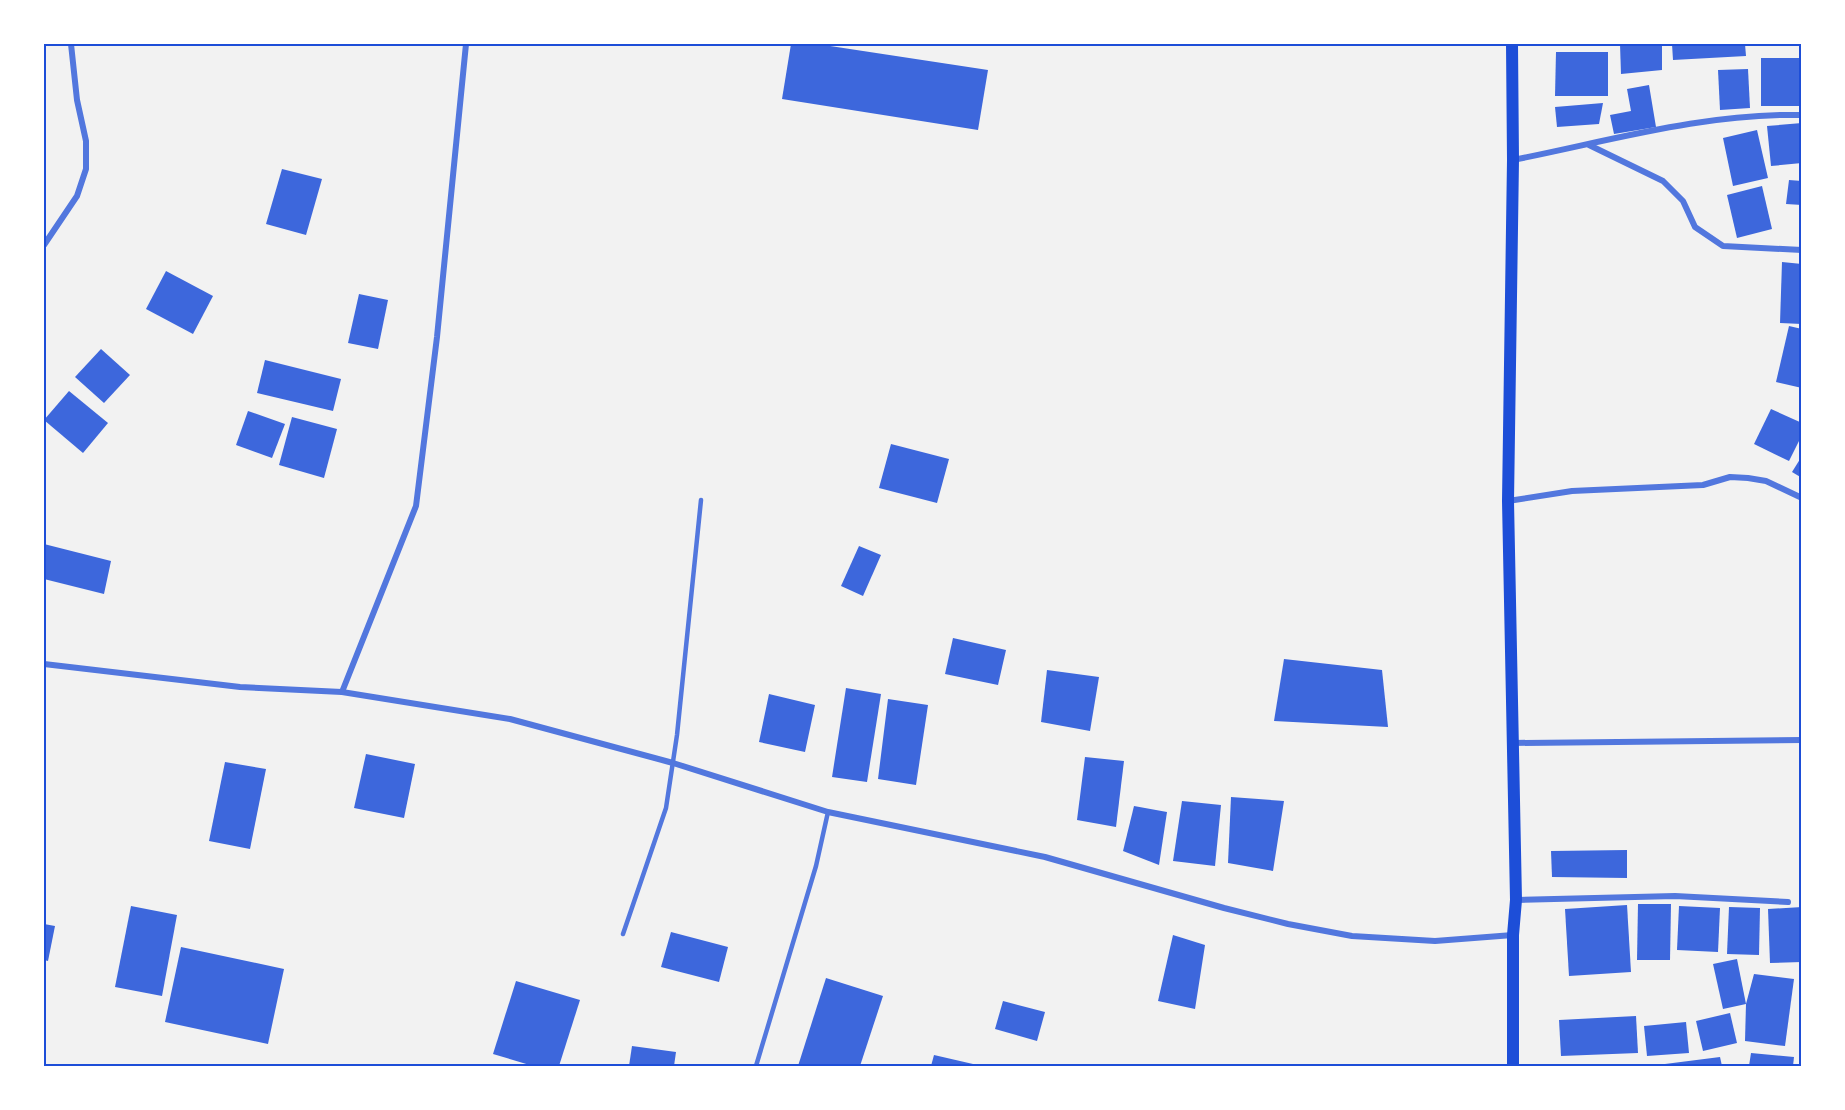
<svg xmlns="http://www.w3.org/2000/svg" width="1845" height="1110" viewBox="0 0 1845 1110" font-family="'Exo 2',sans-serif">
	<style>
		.building { fill: #3d67dc }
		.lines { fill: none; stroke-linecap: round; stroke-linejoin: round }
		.service { stroke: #5277de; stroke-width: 4.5 }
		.minor { stroke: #5277de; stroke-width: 6 }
		.secondary { stroke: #1d4ed8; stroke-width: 12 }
		.neatline { fill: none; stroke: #1d4ed8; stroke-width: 2 }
	</style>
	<rect width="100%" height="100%" fill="#f2f2f2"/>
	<g class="building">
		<polygon points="791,44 817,44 988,70 978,130 782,99"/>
		<polygon points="1620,44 1662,44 1662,70 1621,74"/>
		<polygon points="1672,44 1745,44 1746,56 1673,60"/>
		<polygon points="1556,52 1608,52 1608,96 1555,96"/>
		<rect x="1761" y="58" width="40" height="48"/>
		<polygon points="1748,69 1750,108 1720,110 1718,70"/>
		<polygon points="1649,85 1656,127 1614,134 1610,115 1631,111 1627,89"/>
		<polygon points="1603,103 1599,124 1557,127 1555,107"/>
		<polygon points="1802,123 1802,163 1771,166 1767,126"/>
		<polygon points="1757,130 1768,178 1733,186 1723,138"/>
		<polygon points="282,169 322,179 306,235 266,224"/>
		<polygon points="1789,180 1802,181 1802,205 1786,204"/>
		<polygon points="1762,186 1772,229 1737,238 1727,195"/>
		<polygon points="1782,262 1802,264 1802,324 1780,323"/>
		<polygon points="166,271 213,296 193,334 146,309"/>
		<polygon points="359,294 388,300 378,349 348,343"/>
		<polygon points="1789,326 1802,329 1802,388 1776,382"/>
		<polygon points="101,349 130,375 104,403 75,377"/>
		<polygon points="265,360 341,379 333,411 257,393"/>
		<polygon points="69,391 108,423 83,453 44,420"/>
		<polygon points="1771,409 1802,423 1802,435 1789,461 1754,444"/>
		<polygon points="248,411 285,424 272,458 236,445"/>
		<polygon points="292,417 337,429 324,478 279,465"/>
		<polygon points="891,444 949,459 937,503 879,488"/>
		<polygon points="1802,456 1802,478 1792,472"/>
		<polygon points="44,544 111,561 104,594 44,579"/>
		<polygon points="859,546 881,555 863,596 841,586"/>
		<polygon points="953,638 1006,650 998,685 945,674"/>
		<polygon points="1284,659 1382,670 1388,727 1274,721"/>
		<polygon points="1047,670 1099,677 1090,731 1041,722"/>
		<polygon points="846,688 881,694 867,782 832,777"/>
		<polygon points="769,694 815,705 805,752 759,742"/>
		<polygon points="888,699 928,705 916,785 878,779"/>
		<polygon points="366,754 415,764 404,818 354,808"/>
		<polygon points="1085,757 1124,761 1116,827 1077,820"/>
		<polygon points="225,762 266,769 250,849 209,841"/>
		<polygon points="1231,797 1284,801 1273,871 1228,863"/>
		<polygon points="1182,801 1221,805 1215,866 1173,861"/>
		<polygon points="1134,806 1167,812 1159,865 1123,851"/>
		<polygon points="1627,850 1627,878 1552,877 1551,851"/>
		<polygon points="1638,904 1671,904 1670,960 1637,960"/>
		<polygon points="1627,905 1631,972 1569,976 1565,909"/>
		<polygon points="131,906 177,915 162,996 115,987"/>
		<polygon points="1679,906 1720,908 1718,952 1677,950"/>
		<polygon points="1729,907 1760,908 1759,955 1727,954"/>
		<polygon points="1802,907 1802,962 1770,963 1768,909"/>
		<polygon points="44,924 55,926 48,961 44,960"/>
		<polygon points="671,932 728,947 719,982 661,967"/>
		<polygon points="1173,935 1205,945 1195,1009 1158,1001"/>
		<polygon points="181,947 284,969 268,1044 165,1022"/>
		<polygon points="1737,959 1746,1004 1723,1009 1713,964"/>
		<polygon points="1754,974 1794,979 1785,1046 1745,1041 1746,1004"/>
		<polygon points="826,978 883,996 860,1066 798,1066"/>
		<polygon points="516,981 580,1000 559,1066 533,1066 493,1054"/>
		<polygon points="1003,1001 1045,1012 1037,1041 995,1029"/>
		<polygon points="1730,1013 1737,1043 1703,1051 1696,1021"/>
		<polygon points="1636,1016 1638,1053 1561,1056 1559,1020"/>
		<polygon points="1686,1022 1689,1053 1647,1056 1644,1026"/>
		<polygon points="632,1046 676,1052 674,1066 629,1066"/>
		<polygon points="1751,1053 1794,1057 1793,1066 1749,1066"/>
		<polygon points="934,1055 973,1064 972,1066 931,1066"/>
		<polygon points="1720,1057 1722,1066 1666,1066 1665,1064"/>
	</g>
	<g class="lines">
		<g class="service">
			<polyline points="623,934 666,808 677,735 701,500"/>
			<polyline points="756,1066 816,866 828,812"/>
		</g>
		<g class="minor">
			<polyline points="1589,145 1663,181 1683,201 1695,227 1723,246 1802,250"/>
			<path d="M 1513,160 C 1609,141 1704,113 1802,115"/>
			<polyline points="44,245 77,196 86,169 86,141 77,100 71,44"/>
			<polyline points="1508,501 1572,491 1703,485 1730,477 1748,478 1766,481 1802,498"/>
			<polyline points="44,664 240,687 342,692 510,719 673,763 828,812 1045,857 1224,908 1288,924 1352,936 1435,941 1513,935"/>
			<polyline points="342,692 416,506 437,337 466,44"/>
			<polyline points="1513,743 1802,740"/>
			<polyline points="1516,900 1675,896 1788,902"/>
		</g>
		<polyline class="secondary" points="1512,44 1513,160 1508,501 1516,900 1513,935 1513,1066"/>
	</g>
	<rect width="1845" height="1110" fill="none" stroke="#ffffff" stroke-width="90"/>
	<rect x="45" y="45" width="1755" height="1020" class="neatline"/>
</svg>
